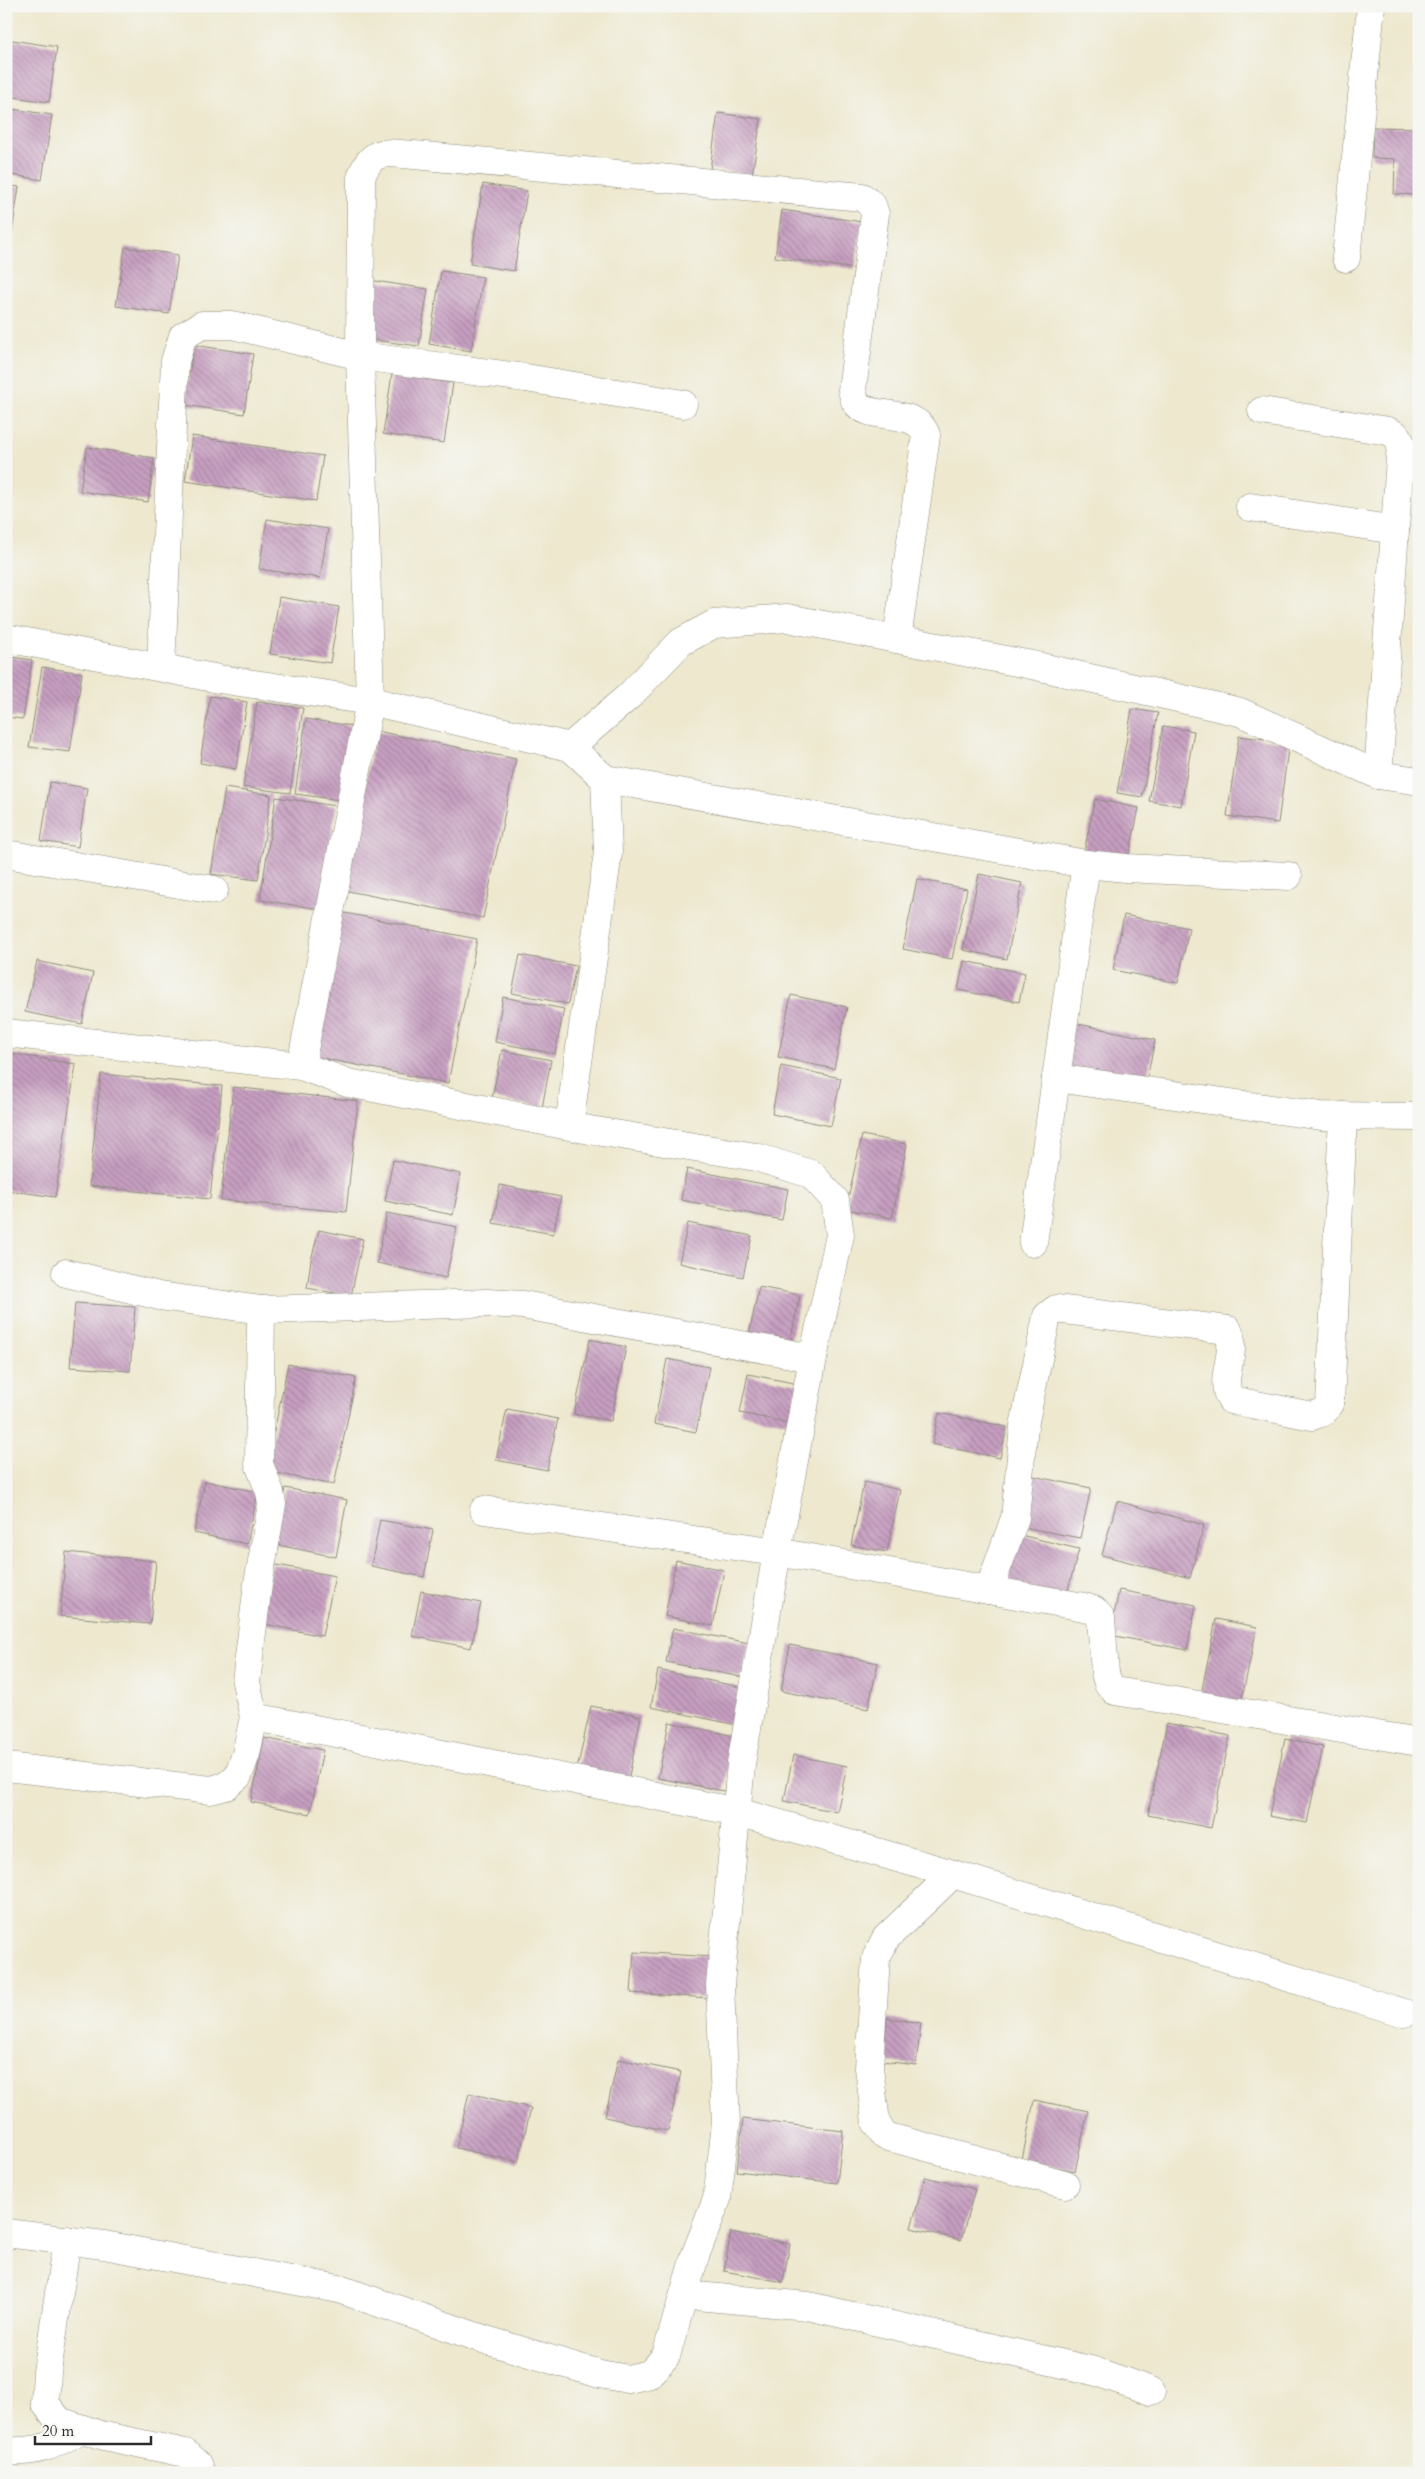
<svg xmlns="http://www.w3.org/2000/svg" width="1425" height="2479" viewBox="0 0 1425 2479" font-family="Cardo,serif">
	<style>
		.building { fill: url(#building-back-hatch) }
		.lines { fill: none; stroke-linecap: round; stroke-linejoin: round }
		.street-casing { stroke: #8c8a7c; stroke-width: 29 }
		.street { stroke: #fff; stroke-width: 28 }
	</style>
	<defs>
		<pattern id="building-back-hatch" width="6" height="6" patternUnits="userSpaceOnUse" patternTransform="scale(1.25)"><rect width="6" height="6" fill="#c79fc1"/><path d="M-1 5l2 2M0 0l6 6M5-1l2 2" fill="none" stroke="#a2829d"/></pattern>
	</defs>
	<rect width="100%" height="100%" fill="#f6f6f2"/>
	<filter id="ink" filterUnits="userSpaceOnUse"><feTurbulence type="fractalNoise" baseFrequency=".02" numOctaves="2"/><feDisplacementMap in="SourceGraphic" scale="10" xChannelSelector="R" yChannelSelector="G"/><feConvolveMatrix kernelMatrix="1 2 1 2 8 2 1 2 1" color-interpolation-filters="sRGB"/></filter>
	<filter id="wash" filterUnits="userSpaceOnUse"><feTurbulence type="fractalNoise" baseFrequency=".0096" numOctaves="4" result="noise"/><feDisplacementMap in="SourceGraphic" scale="20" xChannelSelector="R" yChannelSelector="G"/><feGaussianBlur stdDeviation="1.12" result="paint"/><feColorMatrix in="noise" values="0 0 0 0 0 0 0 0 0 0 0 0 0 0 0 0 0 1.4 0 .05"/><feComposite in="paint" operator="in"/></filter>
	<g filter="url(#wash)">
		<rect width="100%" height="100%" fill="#ede8ce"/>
		<g id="blocks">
			<g class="building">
				<polygon points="6,39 57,47 49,102 6,96"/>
				<polygon points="6,108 52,115 42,180 6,174"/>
				<polygon points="718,113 761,119 752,175 710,169"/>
				<polygon points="1373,127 1419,128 1419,195 1394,194 1395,159 1372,158"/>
				<polygon points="483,184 527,191 514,271 470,264"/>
				<polygon points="6,185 19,187 7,265 6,265"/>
				<polygon points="782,210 862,222 855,269 775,257"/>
				<polygon points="125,247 178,255 169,314 116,306"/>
				<polygon points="441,271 483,277 471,351 429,344"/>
				<polygon points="368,280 428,289 419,346 366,339"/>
				<polygon points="194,345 253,354 244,414 184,405"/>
				<polygon points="392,374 453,383 444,443 383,434"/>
				<polygon points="192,436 323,456 316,501 185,481"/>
				<polygon points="87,447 154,458 148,502 80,491"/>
				<polygon points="267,519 328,529 320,578 259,569"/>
				<polygon points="279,597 339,607 330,663 270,654"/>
				<polygon points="6,656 32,660 23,719 6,717"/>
				<polygon points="42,667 82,673 70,752 29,747"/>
				<polygon points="210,696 247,702 236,769 200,763"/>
				<polygon points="257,702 303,708 290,793 243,787"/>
				<polygon points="1132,709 1158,713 1142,797 1117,793"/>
				<polygon points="306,719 359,727 348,801 295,794"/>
				<polygon points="1163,726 1194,731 1181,806 1149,801"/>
				<polygon points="376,731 516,759 483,918 343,890"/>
				<polygon points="1239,736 1289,742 1278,823 1227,816"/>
				<polygon points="50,782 87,788 78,847 41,841"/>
				<polygon points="225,788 271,795 258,880 211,874"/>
				<polygon points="276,797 336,806 320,909 260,900"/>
				<polygon points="1095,799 1139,808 1128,861 1084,852"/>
				<polygon points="979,874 1022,883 1007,959 963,950"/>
				<polygon points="917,879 967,889 952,959 903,949"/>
				<polygon points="340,912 477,939 448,1083 311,1056"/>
				<polygon points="1124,915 1189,928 1178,983 1113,970"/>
				<polygon points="520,955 576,966 568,1004 512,993"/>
				<polygon points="37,961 93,973 82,1024 25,1012"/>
				<polygon points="964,961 1025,973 1019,1002 958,990"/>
				<polygon points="791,995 847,1007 834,1069 778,1057"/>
				<polygon points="503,997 564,1009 555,1054 495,1042"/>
				<polygon points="1074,1023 1155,1040 1146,1083 1065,1067"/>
				<polygon points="502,1050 551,1060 542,1108 492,1098"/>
				<polygon points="6,1053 76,1064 55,1197 6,1190"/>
				<polygon points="781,1066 841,1078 831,1126 772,1114"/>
				<polygon points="101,1074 222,1086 210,1199 89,1186"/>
				<polygon points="233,1087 358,1101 346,1212 221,1200"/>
				<polygon points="862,1135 907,1144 892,1218 846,1209"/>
				<polygon points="393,1160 461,1174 453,1215 385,1201"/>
				<polygon points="687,1169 788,1189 782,1220 681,1200"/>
				<polygon points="500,1185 561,1197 553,1234 493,1223"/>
				<polygon points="387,1213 457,1227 446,1278 377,1263"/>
				<polygon points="688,1223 752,1236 743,1277 679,1263"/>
				<polygon points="319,1230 363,1239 351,1296 307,1288 311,1260"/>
				<polygon points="759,1287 800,1295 788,1352 747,1344"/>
				<polygon points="75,1303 135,1307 130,1371 70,1367"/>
				<polygon points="590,1339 626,1347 611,1421 574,1414"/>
				<polygon points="667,1359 709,1367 696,1432 654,1424"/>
				<polygon points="288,1364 356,1378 334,1485 266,1471"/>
				<polygon points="748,1374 798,1384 790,1423 740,1413"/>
				<polygon points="507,1409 558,1419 547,1470 496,1460"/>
				<polygon points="939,1413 1007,1427 1000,1458 932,1444"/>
				<polygon points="1028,1475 1091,1488 1080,1538 1017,1526"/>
				<polygon points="205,1481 258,1492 247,1544 194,1533"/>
				<polygon points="864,1482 900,1490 887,1552 851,1545"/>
				<polygon points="285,1488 347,1500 336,1557 273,1544"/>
				<polygon points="1117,1501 1204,1525 1190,1578 1102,1555"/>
				<polygon points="380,1520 433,1530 424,1577 371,1566"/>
				<polygon points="1016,1534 1079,1549 1066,1597 1004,1581"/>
				<polygon points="66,1552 156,1561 150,1624 60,1616"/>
				<polygon points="676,1560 724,1570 713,1626 665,1616"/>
				<polygon points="272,1564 335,1576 322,1636 260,1623"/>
				<polygon points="1119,1590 1196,1605 1187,1650 1110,1635"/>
				<polygon points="421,1591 481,1603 471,1648 412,1636"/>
				<polygon points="1216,1619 1257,1627 1240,1708 1200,1700"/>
				<polygon points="673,1628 749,1643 741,1677 666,1662"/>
				<polygon points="790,1645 878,1663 868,1709 781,1691"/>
				<polygon points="658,1670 745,1688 737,1725 651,1707"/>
				<polygon points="591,1706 641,1716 628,1781 577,1770"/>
				<polygon points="669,1722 735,1736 724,1791 658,1778"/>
				<polygon points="1167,1723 1230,1736 1211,1828 1148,1815"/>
				<polygon points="264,1738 323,1750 310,1814 251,1802"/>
				<polygon points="1285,1739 1323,1747 1307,1823 1269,1816"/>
				<polygon points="793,1755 847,1766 837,1812 784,1801"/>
				<polygon points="634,1952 713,1957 710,1998 631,1993"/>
				<polygon points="887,2018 921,2023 916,2065 882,2061"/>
				<polygon points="618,2059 681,2072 668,2131 605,2117"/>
				<polygon points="469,2093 531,2108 518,2162 456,2148"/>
				<polygon points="1034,2100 1088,2111 1075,2171 1022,2160"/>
				<polygon points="743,2119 843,2131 837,2183 737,2171"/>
				<polygon points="925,2177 975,2189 961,2240 911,2228"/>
				<polygon points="731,2232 790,2244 783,2282 724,2271"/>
			</g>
		</g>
	</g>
	<g filter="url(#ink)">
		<use href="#blocks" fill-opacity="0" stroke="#8c8a7c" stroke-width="1"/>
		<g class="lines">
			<defs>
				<g id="street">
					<polyline points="1346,258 1371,6"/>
					<polyline points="1262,411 1388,431 1396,435 1401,443 1378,775"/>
					<polyline points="1250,507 1395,530"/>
					<polyline points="6,638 219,679 370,701 570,747 605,779 608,853 569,1125"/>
					<polyline points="161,666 175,361 183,336 202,325 232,325 360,356 526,378 683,404"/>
					<polyline points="570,747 629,696 681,642 714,624 787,618 1032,665 1240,712 1378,775 1419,781"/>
					<polyline points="605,779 1086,864 1126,868 1288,876"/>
					<polyline points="6,854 214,890"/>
					<polyline points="6,1033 301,1066 348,1083 590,1130 756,1157 811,1174 835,1200 840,1235 813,1358 777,1552 741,1764 720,1985 726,2124 717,2199 695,2256 666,2356 650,2374 628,2379 600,2374 486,2340 339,2289 104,2245 6,2233"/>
					<path d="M 301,1066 L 370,701 L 360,356 L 361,178 C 372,147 385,153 414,155 L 862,197 L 872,205 L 875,214 L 852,390 C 853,393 854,398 855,401 C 868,423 915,405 926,435 L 897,639"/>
					<polyline points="1056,1078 1321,1116 1419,1117"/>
					<polyline points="1033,1243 1086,864"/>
					<polyline points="261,1310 487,1303 523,1305 813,1358"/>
					<polyline points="484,1510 777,1552 1084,1607 1094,1610 1101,1618 1105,1673 1108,1683 1115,1691 1419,1742"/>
					<path d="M 989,1590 L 1015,1518 L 1024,1426 L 1047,1316 L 1056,1309 L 1228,1330 C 1239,1352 1217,1379 1231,1400 L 1312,1416 L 1323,1412 L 1330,1404 L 1343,1116"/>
					<polyline points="254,1717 738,1812 953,1874 1404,2013"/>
					<polyline points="6,1767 211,1790 226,1786 238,1776 246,1754 254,1717 246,1682 258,1584 272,1504 270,1492 259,1464 261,1310 159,1296 66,1273"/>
					<polyline points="953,1874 886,1938 876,1958 869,2068 876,2122 885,2136 1065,2184"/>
					<polyline points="67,2240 47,2372 45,2403 59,2421 104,2436 185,2453 198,2464 201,2473"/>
					<polyline points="685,2295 808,2306 1094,2371 1151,2391"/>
					<path d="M 6,2451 C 39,2453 54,2445 82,2429"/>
				</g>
			</defs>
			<use href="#street" class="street-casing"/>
			<use href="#street" class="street"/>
		</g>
	</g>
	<rect width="1425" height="2479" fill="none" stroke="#f6f6f2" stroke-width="25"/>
	<path d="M35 2436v8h116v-8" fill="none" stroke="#2b2b2b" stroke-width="2.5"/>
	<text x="42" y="2436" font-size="15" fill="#2b2b2b" stroke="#f6f6f2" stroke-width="4" paint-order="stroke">20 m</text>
</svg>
